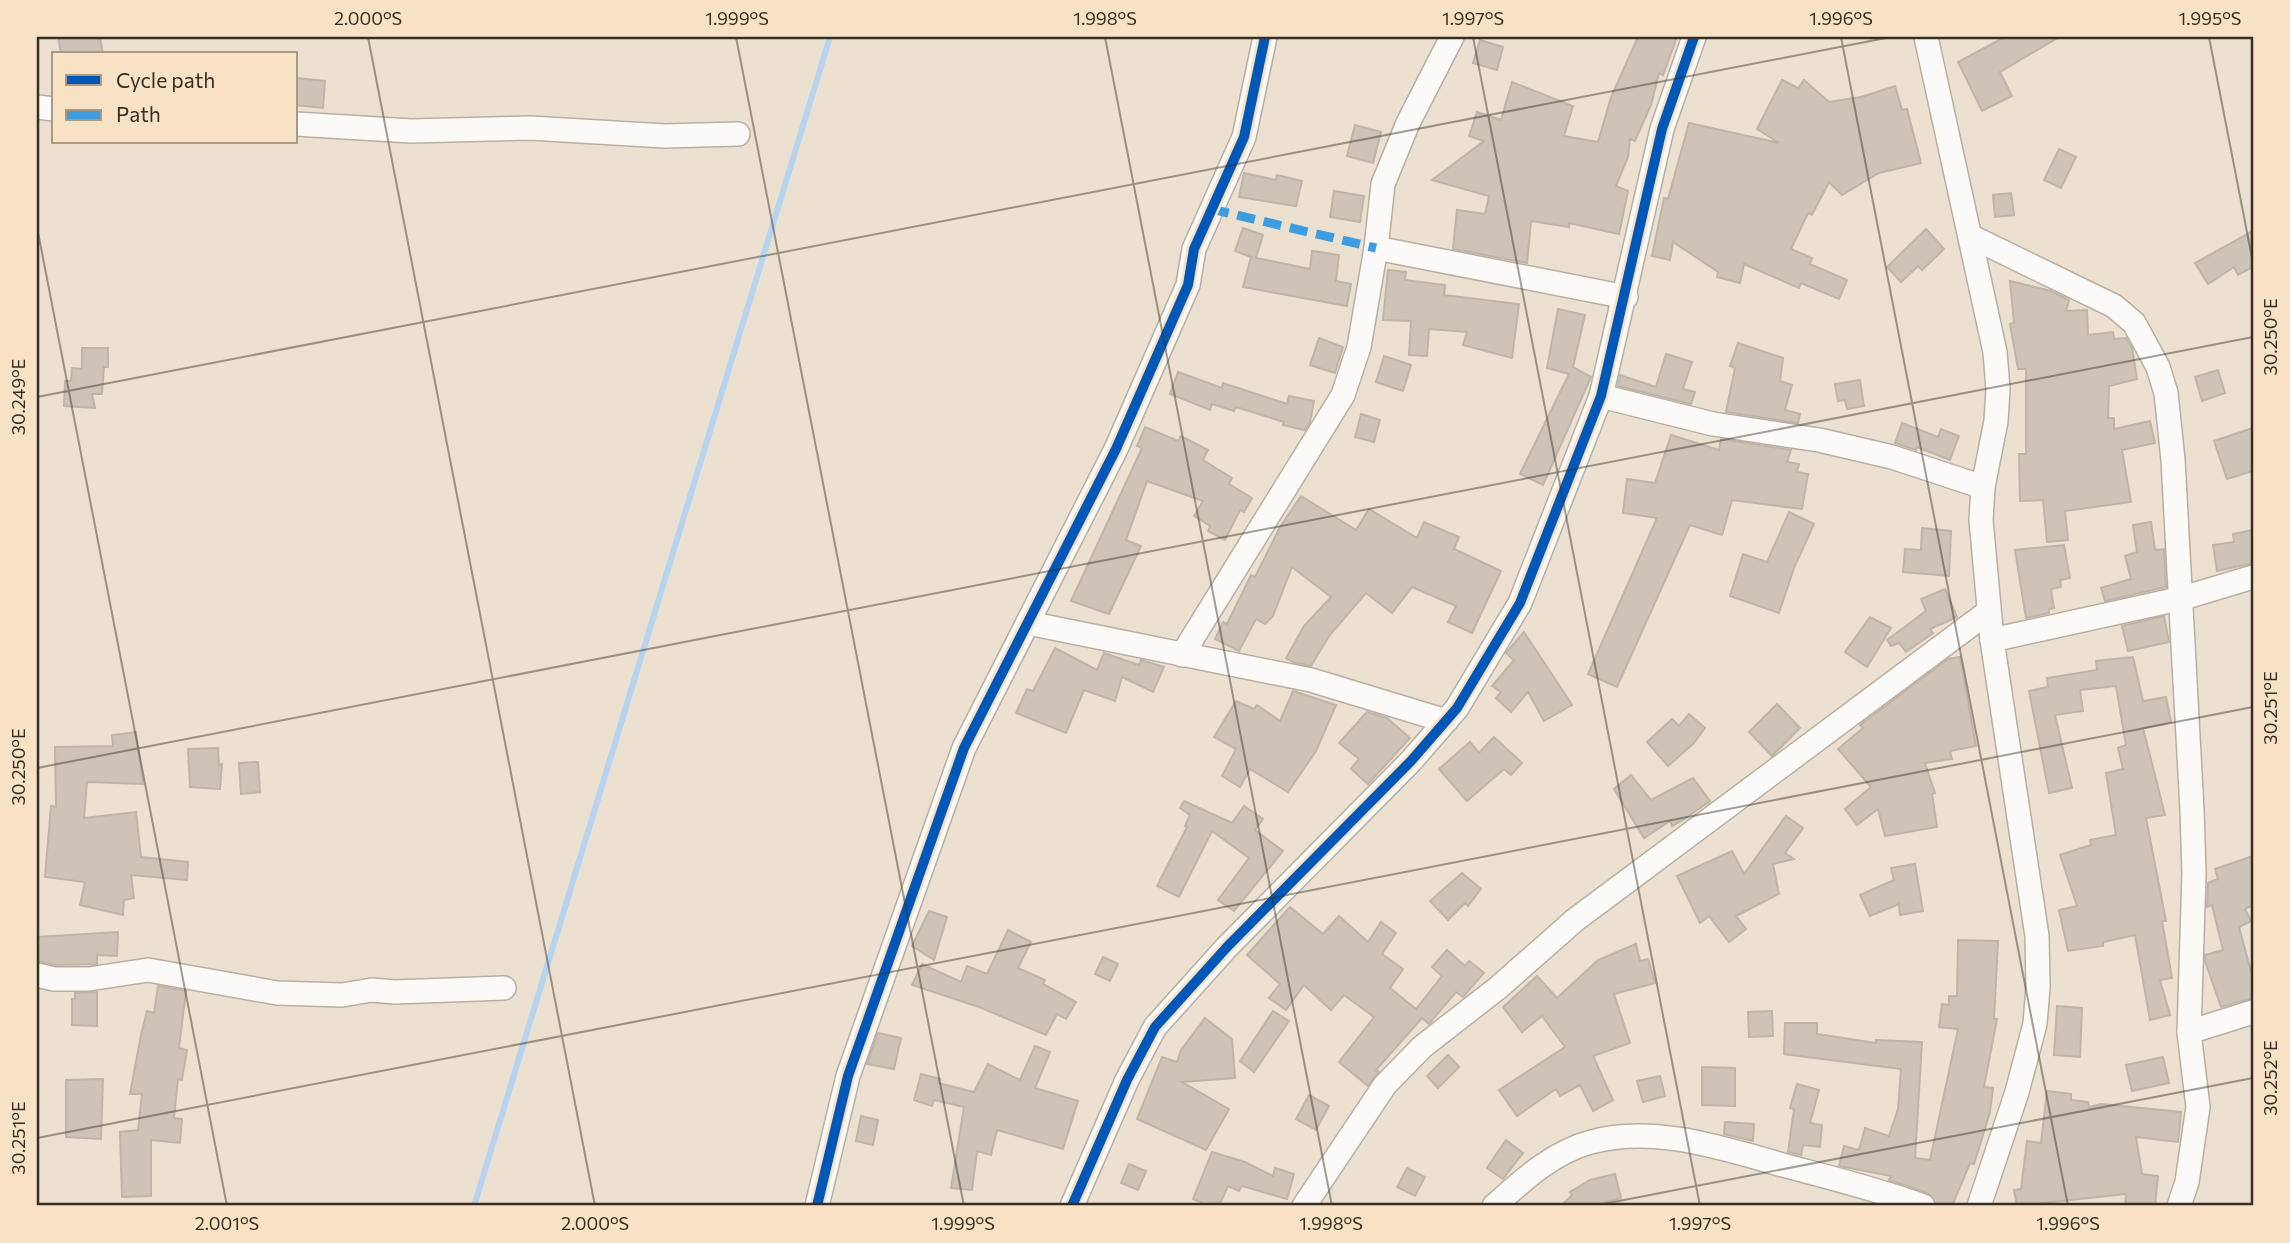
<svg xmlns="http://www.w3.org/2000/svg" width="2290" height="1243" viewBox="0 0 2290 1243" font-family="Commissioner,sans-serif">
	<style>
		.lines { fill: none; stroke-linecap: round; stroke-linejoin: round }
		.stream { stroke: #b6d4f0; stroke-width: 6 }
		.building { fill: #cdc3b7; stroke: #beb4a8; stroke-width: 2 }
		.street-casing { stroke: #b8afa3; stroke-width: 26 }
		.street { stroke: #fcfaf8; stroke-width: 23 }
		.quiet { stroke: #3e9de0; stroke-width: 9; stroke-dasharray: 18 9; stroke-linecap: butt }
		.cycleway-casing { stroke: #f7e2c5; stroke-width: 15 }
		.cycleway { stroke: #0057b8; stroke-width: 10 }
		.ticks { fill: none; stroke: #362e23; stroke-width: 2; stroke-opacity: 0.45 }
		.neatline { fill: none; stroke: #362e23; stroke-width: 2.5 }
		.ticks-label { font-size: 18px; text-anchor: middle; fill: #362e23 }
	</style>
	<rect width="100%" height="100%" fill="#ece0d0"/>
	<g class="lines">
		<polyline class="stream" points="474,1206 830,37"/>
	</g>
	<g class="building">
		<polygon points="58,37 100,37 103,54 61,54"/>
		<polygon points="1638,37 1677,37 1663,75 1659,73 1651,105 1635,141 1630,139 1628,157 1616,186 1628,191 1619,234 1569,223 1569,227 1531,221 1527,263 1453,249 1457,210 1485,214 1489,196 1432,180 1484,141 1469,136 1477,112 1501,120 1512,82 1573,106 1564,136 1598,142 1611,97"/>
		<polygon points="2005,37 2059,37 2000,72 2012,96 1982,111 1958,62"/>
		<polygon points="1480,40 1503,47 1497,70 1473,63"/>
		<polygon points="296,78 325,81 323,108 296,105"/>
		<polygon points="1782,80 1798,88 1804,80 1829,102 1861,97 1895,86 1902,110 1907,109 1921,163 1879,173 1842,195 1829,182 1812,215 1808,213 1791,249 1812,258 1810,264 1847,280 1839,299 1801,283 1799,288 1744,264 1740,283 1717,277 1718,272 1673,242 1670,260 1652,256 1664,198 1668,199 1689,123 1779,143 1757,129"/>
		<polygon points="1355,125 1381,132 1373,163 1347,156"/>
		<polygon points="2059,149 2076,157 2061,188 2044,180"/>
		<polygon points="1244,173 1276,180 1277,175 1302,181 1296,206 1239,197"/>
		<polygon points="1334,191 1364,196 1360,222 1330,217"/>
		<polygon points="2011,193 2014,215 1995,217 1993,195"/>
		<polygon points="1243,228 1263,235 1256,258 1310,269 1312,251 1339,255 1336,281 1351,284 1347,306 1243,287 1251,257 1235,251"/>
		<polygon points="1926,229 1944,249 1922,270 1918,266 1901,282 1887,267"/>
		<polygon points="2253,231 2253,267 2238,275 2234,267 2208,284 2195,263"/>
		<polygon points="1388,270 1406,272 1405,280 1445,285 1444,295 1519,304 1512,358 1463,345 1467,332 1429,329 1427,356 1409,355 1411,321 1383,320"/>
		<polygon points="2010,281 2051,291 2069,300 2066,311 2087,310 2088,335 2113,332 2114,339 2126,338 2132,348 2137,379 2109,386 2108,418 2114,418 2114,429 2150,421 2155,443 2122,450 2131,502 2065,511 2068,540 2047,542 2043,500 2020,501 2019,454 2026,454 2026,369 2018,369 2010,324 2014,323"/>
		<polygon points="1558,309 1585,315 1573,367 1591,377 1543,485 1520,474 1569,374 1547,368"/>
		<polygon points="1319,338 1343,347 1335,373 1310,365"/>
		<polygon points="1738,343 1783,358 1780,381 1792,385 1785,410 1800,414 1798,423 1726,412 1735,368 1730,366"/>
		<polygon points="82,348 108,348 108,367 104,367 102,394 92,394 95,408 64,406 65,381 71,381 72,368 82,369"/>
		<polygon points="1666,354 1692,362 1683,389 1695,392 1691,404 1618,386 1620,375 1656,387"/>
		<polygon points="1384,356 1411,365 1403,391 1376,382"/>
		<polygon points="2218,370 2225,393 2202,401 2195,377"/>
		<polygon points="1178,372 1222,388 1223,383 1287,404 1289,396 1314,401 1310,422 1305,430 1283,425 1284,422 1236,407 1234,411 1212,404 1210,410 1170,394"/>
		<polygon points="1860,380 1864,406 1847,409 1845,400 1838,401 1835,384"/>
		<polygon points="1361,414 1380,420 1374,442 1355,437"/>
		<polygon points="1902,423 1938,437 1941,429 1959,436 1950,460 1917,447 1916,450 1895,443"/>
		<polygon points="1145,427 1178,441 1181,436 1208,450 1203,460 1232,478 1229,484 1252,498 1244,512 1240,510 1225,540 1208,531 1210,526 1194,516 1203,501 1147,481 1126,540 1141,546 1109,614 1071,601 1142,448 1137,446"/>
		<polygon points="2253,428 2253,471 2227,479 2214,441"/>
		<polygon points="1671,435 1719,450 1721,439 1791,450 1787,462 1799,464 1797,472 1808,474 1802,509 1732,500 1722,535 1690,525 1617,687 1588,674 1657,518 1623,513 1627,479 1655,483"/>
		<polygon points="1301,496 1356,530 1369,509 1417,538 1424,522 1459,537 1454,549 1501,571 1472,633 1448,622 1456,606 1412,587 1392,613 1366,593 1329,636 1311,666 1293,662 1286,658 1304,626 1331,597 1292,567 1273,616 1265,624 1256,619 1239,651 1215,639 1223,622 1227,624 1251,575 1255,577 1280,527"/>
		<polygon points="1789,512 1814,524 1794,568 1779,613 1730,596 1743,554 1767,562"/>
		<polygon points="2151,522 2155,550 2164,549 2166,587 2105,601 2101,588 2131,579 2125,556 2137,552 2133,525"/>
		<polygon points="1922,528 1951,531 1949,576 1903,572 1905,549 1921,550"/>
		<polygon points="2253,530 2253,563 2217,571 2213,545 2234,542 2233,534"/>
		<polygon points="2064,545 2070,578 2060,580 2061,587 2051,589 2054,608 2049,609 2049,613 2026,618 2015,550"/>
		<polygon points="1945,589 1957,617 1930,629 1933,633 1906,652 1899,643 1891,646 1887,640 1926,611 1921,599"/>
		<polygon points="2164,616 2169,642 2128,651 2122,626"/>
		<polygon points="1870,617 1891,628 1867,667 1845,652"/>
		<polygon points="1524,632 1572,705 1544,721 1528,692 1511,712 1496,698 1501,692 1492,686 1514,660 1506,653"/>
		<polygon points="1055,648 1097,670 1104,653 1139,665 1141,660 1164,667 1153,692 1122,677 1115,701 1084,690 1066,733 1016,713 1027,689 1033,691"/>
		<polygon points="1960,657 1976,746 1950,751 1952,759 1925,763 1935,793 1932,794 1937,827 1885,836 1878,809 1857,825 1845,809 1871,787 1838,749 1863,728 1860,725 1948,659"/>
		<polygon points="2133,657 2143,701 2166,697 2171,722 2143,728 2165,815 2146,818 2166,921 2162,921 2172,978 2160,980 2170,1015 2150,1020 2135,935 2103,942 2103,946 2068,951 2059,910 2077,906 2060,855 2091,845 2090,840 2116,835 2106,773 2123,769 2118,748 2126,745 2116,686 2080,690 2083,711 2055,715 2072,788 2049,793 2029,691 2048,687 2047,678 2097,670 2096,661"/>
		<polygon points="1293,691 1336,705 1316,751 1288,792 1250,769 1240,787 1222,776 1236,749 1214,737 1236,701 1254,709 1257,705 1280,721"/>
		<polygon points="1777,704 1800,728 1772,756 1749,732"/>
		<polygon points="1367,712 1387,718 1410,738 1368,784 1351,769 1359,759 1339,743"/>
		<polygon points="1689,714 1705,728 1694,743 1668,766 1647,742 1672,719 1679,726"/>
		<polygon points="136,732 143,784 87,782 84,818 136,812 141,857 188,862 187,880 131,875 134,898 124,900 123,915 80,905 85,882 45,877 51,806 56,807 55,747 113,746 112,735"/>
		<polygon points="1494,737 1522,763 1511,775 1504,769 1467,801 1439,769 1470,742 1479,753"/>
		<polygon points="218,748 219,765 222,764 220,789 190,787 188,749"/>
		<polygon points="258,762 260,792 241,794 239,763"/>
		<polygon points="1631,775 1651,800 1693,778 1710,801 1683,820 1672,826 1670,821 1644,838 1614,789"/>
		<polygon points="1184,801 1232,823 1244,806 1263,819 1255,830 1283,851 1234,911 1218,900 1249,858 1212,831 1179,897 1157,886 1187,827 1185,826 1190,815 1180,808"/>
		<polygon points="1786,816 1803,828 1785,853 1794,859 1773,864 1779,894 1736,916 1746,929 1729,942 1709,916 1700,923 1677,876 1732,851 1744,874"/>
		<polygon points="2253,856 2253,905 2245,909 2251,921 2239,927 2251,971 2253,970 2253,998 2221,1007 2205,961 2205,955 2223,950 2212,905 2207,907 2208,883 2218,879 2215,869"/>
		<polygon points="1915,864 1923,911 1900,915 1899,904 1870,916 1860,895 1894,880 1891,868"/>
		<polygon points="1462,873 1481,889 1468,906 1465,903 1448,920 1430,901"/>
		<polygon points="1290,907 1323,934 1339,916 1368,942 1381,922 1396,933 1382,954 1403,969 1390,988 1416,1009 1442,976 1432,967 1447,950 1465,966 1469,961 1484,973 1463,997 1456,992 1429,1024 1422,1018 1376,1070 1379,1072 1368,1086 1339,1062 1374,1017 1344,995 1331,1010 1304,985 1286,1010 1269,998 1280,984 1247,955"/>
		<polygon points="929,911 947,917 934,960 912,946"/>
		<polygon points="1008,930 1031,942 1018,968 1045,980 1043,984 1076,1002 1066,1019 1057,1014 1046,1035 979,1007 912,985 922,964 961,982 967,966 987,974"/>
		<polygon points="118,932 117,956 97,955 97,964 56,965 37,961 37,937"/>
		<polygon points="1958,940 1998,941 1994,1019 1997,1019 1984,1087 1993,1088 1990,1112 1974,1164 1970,1163 1952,1206 1937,1206 1928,1193 1889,1180 1891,1176 1839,1166 1844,1146 1859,1150 1865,1128 1889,1136 1898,1109 1901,1069 1784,1054 1785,1023 1817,1023 1817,1034 1876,1043 1876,1040 1922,1042 1915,1158 1930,1160 1958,1029 1939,1027 1942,1004 1949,1005 1949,996 1957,996"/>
		<polygon points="1636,944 1640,961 1648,959 1655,983 1614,994 1630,1043 1593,1056 1613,1100 1593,1111 1580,1085 1560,1096 1556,1089 1517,1116 1499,1090 1565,1047 1542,1016 1522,1032 1503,1007 1537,976 1557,998 1598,960"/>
		<polygon points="1103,957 1118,964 1110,981 1095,974"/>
		<polygon points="158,986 186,991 179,1048 187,1050 182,1080 178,1079 174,1118 182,1119 180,1143 151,1140 151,1196 122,1197 120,1132 138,1130 142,1094 130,1094 141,1035 147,1011 154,1013"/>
		<polygon points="97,992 97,1026 72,1025 72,999 75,999 75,993"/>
		<polygon points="2057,1006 2082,1008 2080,1057 2054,1055"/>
		<polygon points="1273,1011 1289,1021 1254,1072 1240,1061"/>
		<polygon points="1772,1011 1773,1036 1749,1037 1748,1012"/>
		<polygon points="1205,1018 1232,1039 1235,1078 1182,1082 1229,1109 1206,1150 1137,1119 1162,1057 1177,1062 1181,1050"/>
		<polygon points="878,1033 901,1038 894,1069 867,1064"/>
		<polygon points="1035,1046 1050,1052 1035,1088 1078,1101 1063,1149 997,1130 991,1155 977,1151 972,1190 951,1188 964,1107 934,1100 932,1106 914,1100 921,1074 940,1079 938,1083 974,1092 988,1064 1020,1080"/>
		<polygon points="1448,1055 1459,1067 1438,1088 1427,1076"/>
		<polygon points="2163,1057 2169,1083 2132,1091 2126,1065"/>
		<polygon points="1702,1067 1735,1068 1735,1106 1702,1105"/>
		<polygon points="1660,1076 1665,1096 1643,1102 1637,1081"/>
		<polygon points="103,1079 101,1139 66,1137 66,1080"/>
		<polygon points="1797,1084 1819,1090 1810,1123 1822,1125 1820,1147 1803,1145 1801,1155 1788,1152 1794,1109 1790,1108"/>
		<polygon points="2047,1091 2071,1094 2071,1100 2088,1102 2089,1107 2101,1104 2181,1112 2178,1142 2136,1137 2142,1174 2158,1176 2155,1206 2125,1206 2126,1194 2017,1206 2014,1190 2021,1189 2027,1141 2041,1143"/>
		<polygon points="1309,1095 1329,1106 1316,1130 1296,1119"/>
		<polygon points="861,1116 878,1120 873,1145 856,1141"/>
		<polygon points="1725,1122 1754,1124 1753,1141 1724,1134"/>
		<polygon points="1506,1140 1523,1153 1503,1179 1487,1168"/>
		<polygon points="1212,1152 1245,1162 1273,1176 1275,1168 1294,1174 1287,1199 1242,1186 1239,1191 1228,1186 1219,1206 1209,1206 1193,1199"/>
		<polygon points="1129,1164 1146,1171 1138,1190 1121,1183"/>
		<polygon points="1407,1168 1425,1177 1415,1196 1397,1187"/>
		<polygon points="1615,1174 1621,1198 1591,1206 1561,1206 1572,1195 1570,1192 1590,1180"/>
	</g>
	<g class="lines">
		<defs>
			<g id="street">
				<polyline points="1926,37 1995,352 1998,389 1996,421 1983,487 1981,520 1992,640 2037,936 2038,987 2035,1024 2017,1092 1979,1206"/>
				<polyline points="37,107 54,109"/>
				<polyline points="296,124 411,131 530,128 665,136 738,134"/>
				<polyline points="1970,236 2114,306 2134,323 2158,367 2166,393 2173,460 2192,810 2194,873 2189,1032 2198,1107 2187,1182 2179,1206"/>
				<polyline points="1376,248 1626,297"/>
				<polyline points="1601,396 1713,424 1819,440 1892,457 1983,487"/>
				<polyline points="1028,623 1311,680 1446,721"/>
				<polyline points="1992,640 2183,598 2253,577"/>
				<polyline points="1182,655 1343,395 1359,347 1376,248 1383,184 1408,123 1452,37"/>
				<polyline points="37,975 54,979 89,979 148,970 277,993 342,995 372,990 395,992 504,988"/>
				<polyline points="2189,1032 2253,1012"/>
				<polyline points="817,1206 848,1076 964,748 1116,449 1188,285 1194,249 1244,137 1265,37"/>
				<polyline points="1072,1206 1127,1080 1155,1027 1227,947 1411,761 1457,708 1520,603 1601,396 1662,129 1694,37"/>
				<polyline points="1304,1206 1385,1085 1422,1047 1499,987 1575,920 1988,612"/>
				<path d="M 1494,1206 C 1522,1181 1553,1152 1591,1142 C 1656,1124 1728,1150 1790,1167 C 1835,1179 1880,1190 1923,1206"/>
			</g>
		</defs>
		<use href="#street" class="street-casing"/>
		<use href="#street" class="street"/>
		<polyline class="quiet" points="1211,209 1376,248"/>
		<defs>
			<g id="cycleway">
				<polyline points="817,1206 848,1076 964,748 1116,449 1188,285 1194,249 1244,137 1265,37"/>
				<polyline points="1072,1206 1127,1080 1155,1027 1227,947 1411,761 1457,708 1520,603 1601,396 1662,129 1694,37"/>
			</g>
		</defs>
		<use href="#cycleway" class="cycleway-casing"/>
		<use href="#cycleway" class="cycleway"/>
	</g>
	<path class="ticks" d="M 368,37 L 595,1206M 736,37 L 964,1206M 1105,37 L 1332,1206M 1473,37 L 1700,1206M 1841,37 L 2068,1206M 2209,37 L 2253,263M 37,227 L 227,1206M 37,397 L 1891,37M 37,768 L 2253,337M 37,1138 L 2253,707M 1593,1206 L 2253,1078"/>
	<rect width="2290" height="1243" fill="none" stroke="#f7e2c5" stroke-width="77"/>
	<rect x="52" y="52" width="245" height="91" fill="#f7e2c5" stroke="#aa9a84" stroke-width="2"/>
	<rect x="66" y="75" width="35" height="10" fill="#0057b8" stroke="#aa9a84" stroke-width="2"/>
	<text x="116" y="88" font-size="21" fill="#362e23">Cycle path</text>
	<rect x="66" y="110" width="35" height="10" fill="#3e9de0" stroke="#aa9a84" stroke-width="2"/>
	<text x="116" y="122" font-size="21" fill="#362e23">Path</text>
	<rect x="38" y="38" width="2214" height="1166" class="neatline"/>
	<g class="ticks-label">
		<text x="368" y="25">2.000°S</text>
		<text x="737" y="25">1.999°S</text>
		<text x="1105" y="25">1.998°S</text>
		<text x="1473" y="25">1.997°S</text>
		<text x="1841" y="25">1.996°S</text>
		<text x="2210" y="25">1.995°S</text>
		<text transform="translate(2271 337) rotate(-90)" y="6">30.250°E</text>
		<text transform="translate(19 397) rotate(-90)" y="6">30.249°E</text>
		<text transform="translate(2271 708) rotate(-90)" y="6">30.251°E</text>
		<text transform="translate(19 767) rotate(-90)" y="6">30.250°E</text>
		<text transform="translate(2271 1078) rotate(-90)" y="6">30.252°E</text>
		<text transform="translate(19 1138) rotate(-90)" y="6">30.251°E</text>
		<text x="227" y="1230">2.001°S</text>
		<text x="595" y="1230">2.000°S</text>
		<text x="963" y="1230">1.999°S</text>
		<text x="1331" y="1230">1.998°S</text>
		<text x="1700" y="1230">1.997°S</text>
		<text x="2068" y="1230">1.996°S</text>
	</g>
</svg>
